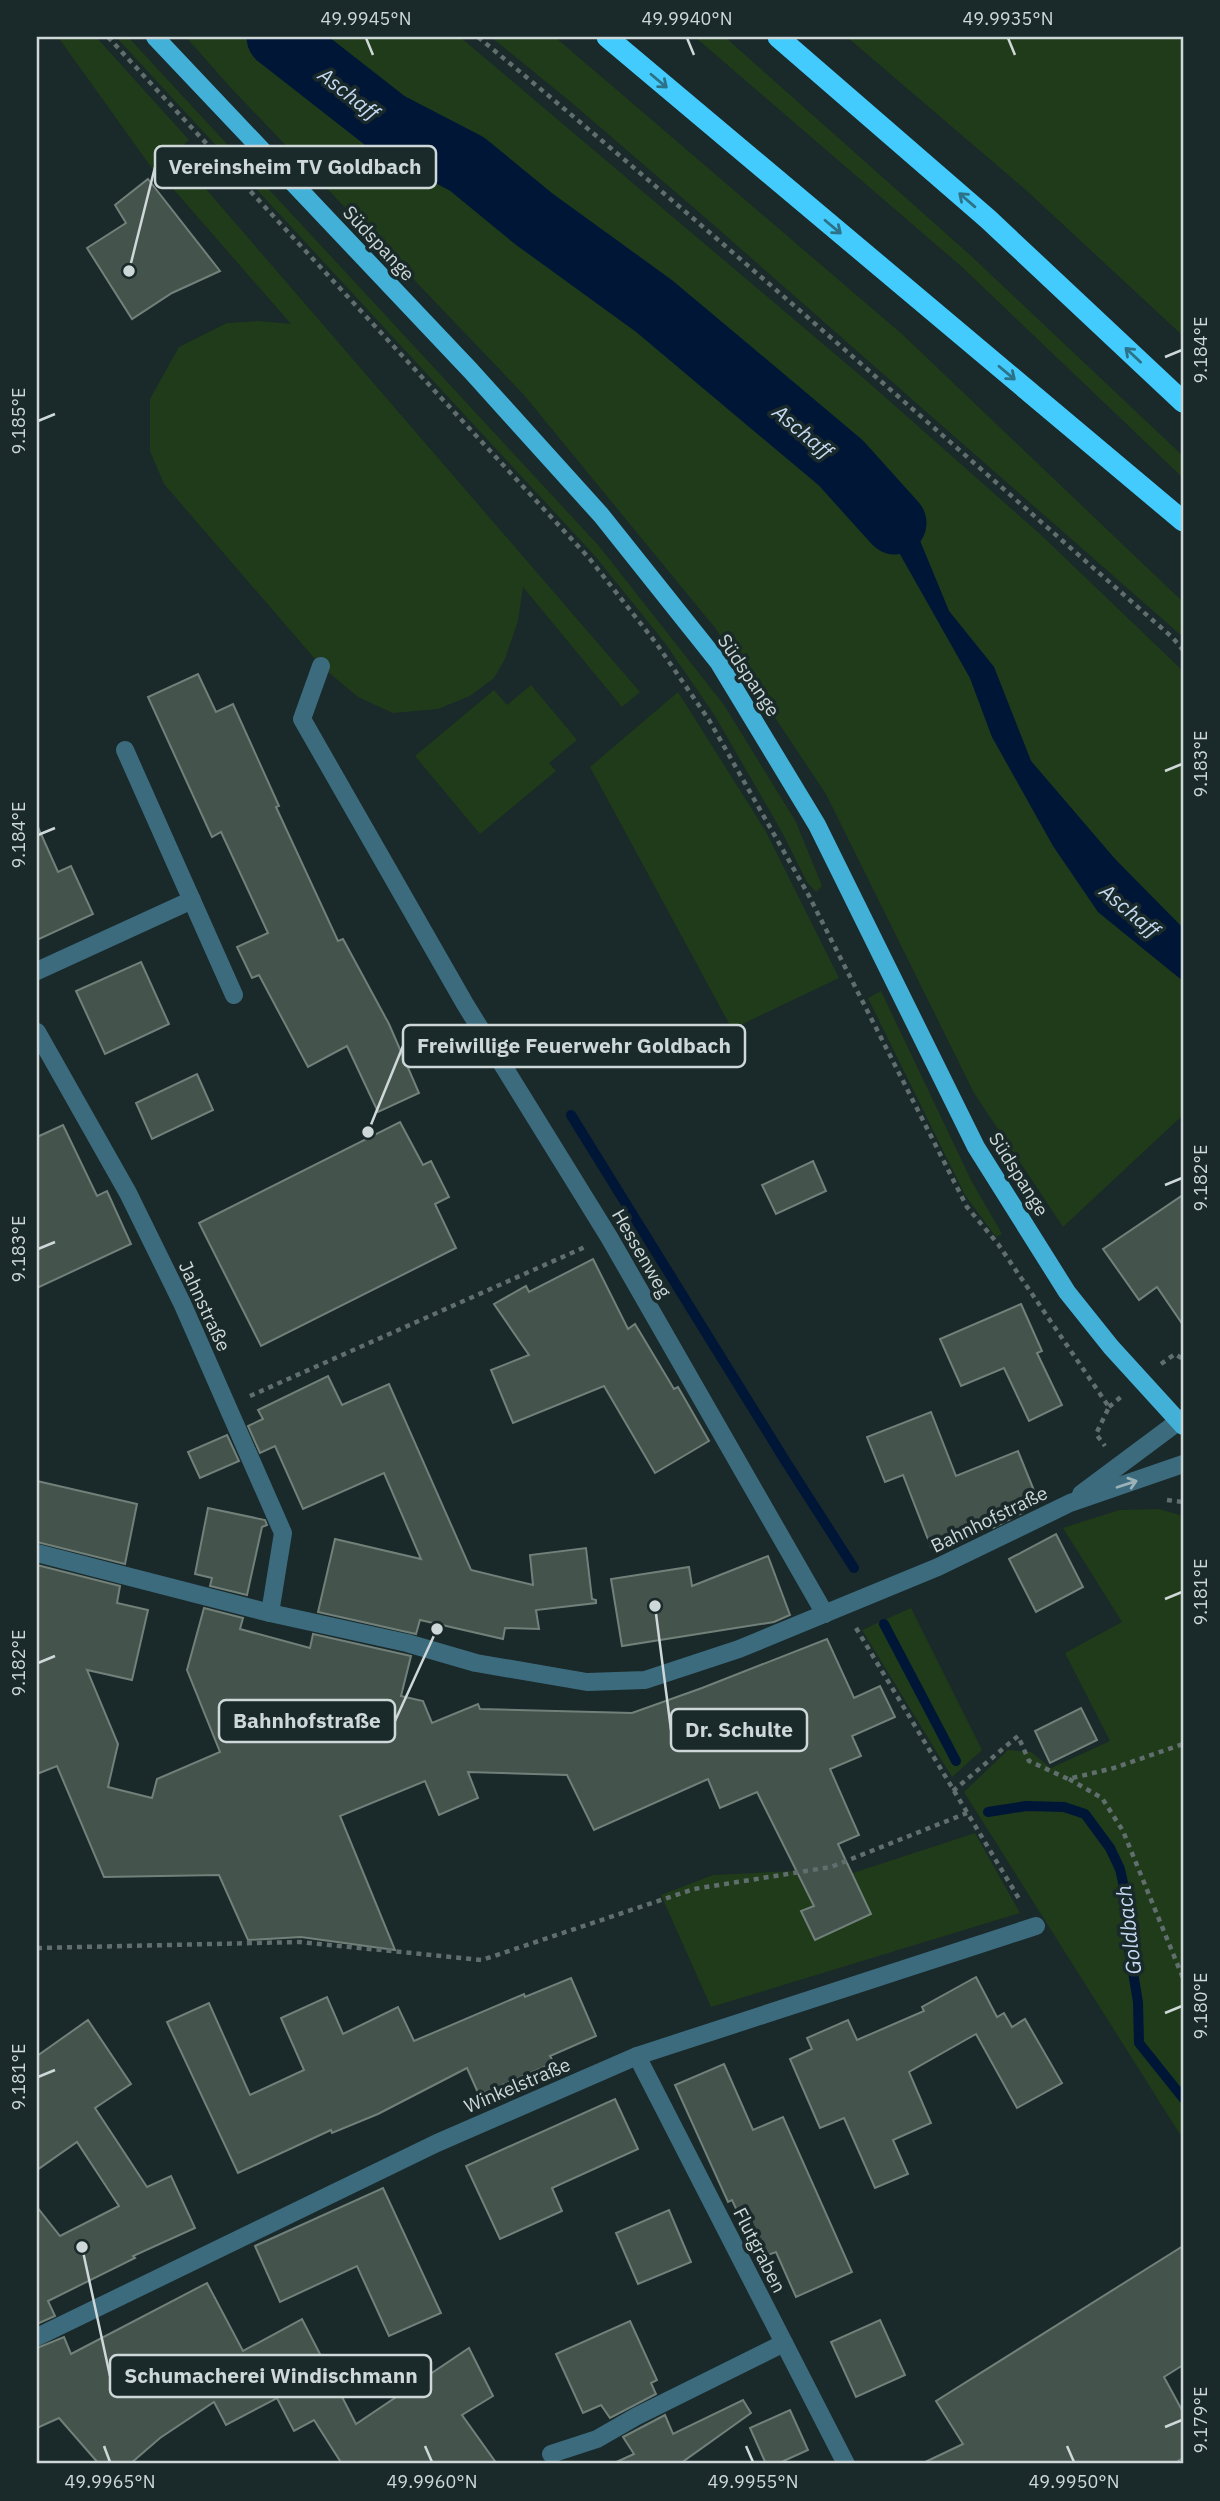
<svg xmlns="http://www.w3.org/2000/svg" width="1220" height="2501" viewBox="0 0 1220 2501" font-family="'IBM Plex Sans',sans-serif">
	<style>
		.green { fill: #203b1a }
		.water { fill: #001637 }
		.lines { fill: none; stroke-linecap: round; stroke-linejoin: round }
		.stream { stroke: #001637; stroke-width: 10 }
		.river { stroke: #001637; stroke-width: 63 }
		.building { fill: #45534d; stroke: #71817a; stroke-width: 2 }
		.path { stroke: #616e6e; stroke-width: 4.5; stroke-dasharray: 5 5; stroke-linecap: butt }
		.minor { stroke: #3c6b7e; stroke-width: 18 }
		.major { stroke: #43b0d8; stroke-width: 18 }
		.highway { stroke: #42cbfc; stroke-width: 21 }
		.oneway { stroke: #2c7288 }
		.oneway2 { stroke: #9bb2b8 }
		.ticks { fill: none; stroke: #ced8d8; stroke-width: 2.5 }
		.labels { text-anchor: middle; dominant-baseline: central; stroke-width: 7; stroke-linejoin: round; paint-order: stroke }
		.street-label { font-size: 19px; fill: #ced8d8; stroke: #1a2929 }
		.water-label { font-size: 21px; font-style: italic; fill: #c5d9f2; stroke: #1a2929 }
		.leader { fill: none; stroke: #ced8d8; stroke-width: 2.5 }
		.callout-dot { fill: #ced8d8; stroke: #1a2929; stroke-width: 2.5 }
		.callout { fill: #1a2929; stroke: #ced8d8; stroke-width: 2.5 }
		.callout-label { font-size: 21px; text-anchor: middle; font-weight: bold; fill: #ced8d8 }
		.neatline { fill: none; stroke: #ced8d8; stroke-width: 2.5 }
		.ticks-label { font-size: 18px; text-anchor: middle; fill: #ced8d8 }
	</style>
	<rect width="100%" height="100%" fill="#1a2929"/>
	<g class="green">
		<polygon points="58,37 96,37 189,140 154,171"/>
		<polygon points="116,37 128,37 599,546 724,705 796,822 822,886 816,892 807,882 783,834 715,716 665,643 595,556"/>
		<polygon points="186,37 460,37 868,382 1041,535 1183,671 1183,928 1115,859 1031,761 994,667 949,611 911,519 847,486 892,540 970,678 992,737 1098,912 1183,981 1183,1115 1063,1227 974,1093 826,794 716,629 524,395 231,88"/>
		<polygon points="491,37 555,37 903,335 1183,602 1183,637 708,220 572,103"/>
		<polygon points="695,37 725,37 969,254 1183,456 1183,478 962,267"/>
		<polygon points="847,37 1183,37 1183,336 1027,191"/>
		<polygon points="187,167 640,692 622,707 523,587 518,621 505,659 494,678 470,696 438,709 393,713 358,697 321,666 164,484 150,451 150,399 179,347 227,323 258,321 291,324 168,183"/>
		<polygon points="531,685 577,740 549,763 556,771 480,834 415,756 494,690 507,705"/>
		<polygon points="678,692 765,830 839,978 732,1029 590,767"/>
		<polygon points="881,991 971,1180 1002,1234 996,1237 965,1195 868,998"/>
		<polygon points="1159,1509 1183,1516 1183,2139 964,1792 1008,1750 1031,1752 1051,1768 1110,1741 1065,1653 1122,1622 1063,1528 1119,1510"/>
		<polygon points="911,1608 982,1750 952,1777 862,1630"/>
		<polygon points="975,1833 1020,1913 711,2007 661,1895 713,1875 795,1871 804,1889"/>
	</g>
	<polygon class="water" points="825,427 911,519 949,611 994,667 1031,761 1115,859 1183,928 1183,981 1098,912 1053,846 992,737 970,678 892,540 847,486"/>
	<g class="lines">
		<g class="stream">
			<polyline points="571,1115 786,1462 854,1568"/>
			<polyline points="884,1624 956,1761"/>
			<polyline points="988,1812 1026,1806 1064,1807 1085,1814 1110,1848 1120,1869 1129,1909 1129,1949 1138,2002 1139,2043 1183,2098"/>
		</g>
		<polyline class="river" points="278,37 388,123 467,164 534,219 654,306 841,463 895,523"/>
	</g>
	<g class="building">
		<polygon points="148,179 220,271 172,293 132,319 87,248 126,223 115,205"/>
		<polygon points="198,674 216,712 233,704 279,806 276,807 338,941 343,939 389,1024 419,1093 378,1112 347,1046 308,1067 259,975 252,978 237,947 268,933 221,832 212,837 148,697"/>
		<polygon points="37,825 58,872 71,866 93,914 37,940"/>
		<polygon points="141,962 169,1024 105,1054 76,991"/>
		<polygon points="197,1074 213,1110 152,1139 136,1103"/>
		<polygon points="400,1122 423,1165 431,1161 449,1197 435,1204 456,1248 261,1346 199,1223"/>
		<polygon points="63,1125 97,1196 107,1191 131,1244 37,1288 37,1137"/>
		<polygon points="813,1161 826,1191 776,1214 762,1185"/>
		<polygon points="1183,1195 1183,1325 1157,1287 1139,1300 1103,1249"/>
		<polygon points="593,1259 628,1329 635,1324 674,1389 678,1387 709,1441 655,1473 604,1386 513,1423 491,1370 529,1355 494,1304 526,1286 529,1292"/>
		<polygon points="1021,1304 1042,1351 1037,1353 1062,1405 1029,1421 1004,1368 961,1386 940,1339"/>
		<polygon points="328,1376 342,1405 389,1384 471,1570 533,1585 530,1555 586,1548 592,1599 596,1600 596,1603 536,1610 539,1629 505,1628 503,1639 420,1620 416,1634 318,1612 335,1539 421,1559 384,1473 303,1509 275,1446 260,1453 248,1426 263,1419 258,1410"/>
		<polygon points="931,1412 956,1476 1018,1451 1035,1493 1024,1512 993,1528 990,1523 931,1547 903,1475 885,1482 867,1437"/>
		<polygon points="227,1435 239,1461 200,1478 188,1452"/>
		<polygon points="37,1481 137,1504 125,1564 37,1542"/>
		<polygon points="208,1508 265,1520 267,1525 262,1527 247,1595 210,1586 212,1578 195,1574"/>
		<polygon points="1056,1534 1083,1587 1036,1612 1009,1559"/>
		<polygon points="768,1556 790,1615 774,1622 622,1646 611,1579 689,1567 692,1586"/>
		<polygon points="37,1565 120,1586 117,1603 148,1610 132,1680 87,1670 118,1744 108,1787 152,1798 157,1779 220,1752 187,1670 204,1608 243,1618 240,1629 310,1648 313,1634 411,1656 401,1696 423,1701 432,1723 478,1704 480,1709 632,1713 702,1688 827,1639 854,1698 880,1686 895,1717 852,1736 861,1756 830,1769 859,1835 838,1844 871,1914 815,1940 801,1911 814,1906 757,1792 720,1808 708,1779 594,1830 567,1775 468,1772 478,1798 439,1815 425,1781 340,1816 395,1950 301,1937 248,1940 219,1875 104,1877 57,1766 37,1774"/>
		<polygon points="1081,1708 1097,1740 1050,1763 1035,1731"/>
		<polygon points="976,1977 997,2017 1004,2013 1012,2027 1025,2019 1062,2083 1017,2108 976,2034 909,2072 931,2123 893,2140 908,2174 875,2188 844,2118 820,2128 790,2059 812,2049 807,2038 848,2020 857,2040 924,2011 922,2007"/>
		<polygon points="571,1978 596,2036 550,2056 554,2063 479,2095 467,2068 378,2114 332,2133 331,2130 238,2173 167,2022 209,2003 250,2095 304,2070 281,2018 327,1997 343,2034 398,2007 414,2041 524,1994 525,1997"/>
		<polygon points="88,2020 131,2084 95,2108 147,2187 171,2176 195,2228 133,2256 135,2258 48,2301 55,2316 37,2324 37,2207 60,2236 119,2206 77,2142 37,2170 37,2056"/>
		<polygon points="724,2064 753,2130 783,2117 852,2272 796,2297 776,2252 759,2258 732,2200 728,2202 675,2085"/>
		<polygon points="615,2099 638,2149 552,2188 562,2211 500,2239 466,2166"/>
		<polygon points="383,2188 441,2313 389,2336 357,2266 280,2302 255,2246"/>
		<polygon points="669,2210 691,2262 638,2284 616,2233"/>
		<polygon points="1183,2246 1183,2365 1164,2377 1183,2412 1183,2458 1173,2464 921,2464 963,2444 936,2401"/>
		<polygon points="207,2283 243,2351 302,2319 356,2424 469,2348 493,2396 462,2415 497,2464 342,2464 314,2420 294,2431 277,2398 226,2425 214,2402 160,2438 130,2464 99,2464 59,2418 37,2428 37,2348 64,2337 71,2354"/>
		<polygon points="880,2320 905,2375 856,2397 831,2342"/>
		<polygon points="630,2321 657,2380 651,2383 656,2394 610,2418 601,2405 583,2413 556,2354"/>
		<polygon points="743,2400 751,2413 684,2461 685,2464 612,2464 634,2454 623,2437 665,2415 673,2434"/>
		<polygon points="790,2410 808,2450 777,2464 766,2464 750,2428"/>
	</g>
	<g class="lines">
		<g class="path">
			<polyline points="108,37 589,558 656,643 709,720 808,894 967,1207 998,1244 1109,1407 1096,1434 1105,1446"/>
			<path d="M 478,37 C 714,232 943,436 1173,638 L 1183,650"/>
			<polyline points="1161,1364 1175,1354 1183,1359"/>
			<polyline points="250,1396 585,1247"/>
			<polyline points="1109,1407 1122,1396"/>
			<polyline points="1167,1500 1183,1502"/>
			<polyline points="856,1628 1021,1902"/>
			<polyline points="1069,1779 1102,1798 1123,1831 1183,1978"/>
			<polyline points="953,1791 1018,1736 1029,1761 1068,1779 1114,1768 1183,1744"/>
			<polyline points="37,1948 299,1942 482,1960 694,1889 831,1867 967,1813"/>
		</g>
		<g class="minor">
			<polyline points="321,666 302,719 465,1004 609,1237 825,1614"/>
			<polyline points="125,750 234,995"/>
			<polyline points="37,971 192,900"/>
			<polyline points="37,1032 128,1193 182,1303 283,1533 270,1613"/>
			<polyline points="1081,1494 1183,1418"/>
			<polyline points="37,1553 270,1613 407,1643 476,1663 587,1682 645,1680 739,1649 938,1567 1070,1503 1183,1464"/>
			<polyline points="637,2056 846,2464"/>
			<polyline points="37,2337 437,2143 637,2056 1036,1926"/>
			<polyline points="551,2454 597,2439 637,2416 784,2343"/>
		</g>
		<polyline class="major" points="155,37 471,371 601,515 719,663 817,825 976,1147 1067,1292 1111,1347 1183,1426"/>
		<g class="highway">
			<polyline points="607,37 1183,521"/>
			<polyline points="778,37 988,219 1183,402"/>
		</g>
	</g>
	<defs><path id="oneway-shaft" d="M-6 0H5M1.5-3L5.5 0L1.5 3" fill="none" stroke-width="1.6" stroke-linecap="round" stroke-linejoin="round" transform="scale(1.75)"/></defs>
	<g class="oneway">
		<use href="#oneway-shaft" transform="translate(659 81) rotate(40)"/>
		<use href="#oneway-shaft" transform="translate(967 200) rotate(-139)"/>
		<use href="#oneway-shaft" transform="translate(833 227) rotate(40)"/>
		<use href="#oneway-shaft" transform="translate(1133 355) rotate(-137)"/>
		<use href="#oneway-shaft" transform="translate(1007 373) rotate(40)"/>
	</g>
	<use class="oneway2" href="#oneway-shaft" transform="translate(1127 1484) rotate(-18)"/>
	<path class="ticks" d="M 366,38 L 373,55M 687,38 L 694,55M 1008,38 L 1015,55M 1165,357 L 1182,350M 38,421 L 55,414M 1165,771 L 1182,764M 38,835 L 55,828M 1165,1185 L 1182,1178M 38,1249 L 55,1242M 1165,1599 L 1182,1592M 38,1663 L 55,1656M 1165,2013 L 1182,2006M 38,2077 L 55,2070M 1165,2427 L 1182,2420M 104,2446 L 110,2462M 425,2446 L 432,2462M 746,2446 L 753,2462M 1067,2446 L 1074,2462"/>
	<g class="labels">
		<g class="street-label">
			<text transform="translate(379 243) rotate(47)">Südspange</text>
			<text transform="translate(749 675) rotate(56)">Südspange</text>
			<text transform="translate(1019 1174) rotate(58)">Südspange</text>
			<text transform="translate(642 1253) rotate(60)">Hessenweg</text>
			<text transform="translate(205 1306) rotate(65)">Jahnstraße</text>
			<text transform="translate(989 1519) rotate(-26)">Bahnhofstraße</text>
			<text transform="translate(517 2085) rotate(-23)">Winkelstraße</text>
			<text transform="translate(760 2250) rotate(63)">Flutgraben</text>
		</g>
		<g class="water-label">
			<text transform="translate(349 93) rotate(38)">Aschaff</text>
			<text transform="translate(803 431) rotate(40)">Aschaff</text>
			<text transform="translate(1130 910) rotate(40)">Aschaff</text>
			<text transform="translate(1128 1930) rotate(-97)">Goldbach</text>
		</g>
	</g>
	<path class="leader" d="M129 271L155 167M368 1132L403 1046M437 1629L395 1721M655 1606L671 1730M82 2247L110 2376"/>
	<g class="callout-dot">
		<circle cx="129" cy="271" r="7"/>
		<circle cx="368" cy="1132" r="7"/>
		<circle cx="437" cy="1629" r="7"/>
		<circle cx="655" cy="1606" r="7"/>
		<circle cx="82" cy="2247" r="7"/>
	</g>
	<g class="callout">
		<rect x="155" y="146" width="281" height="42" rx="7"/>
		<rect x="403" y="1025" width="342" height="42" rx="7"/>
		<rect x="219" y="1700" width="176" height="42" rx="7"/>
		<rect x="671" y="1709" width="136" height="42" rx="7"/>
		<rect x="110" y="2355" width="321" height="42" rx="7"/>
	</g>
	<g class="callout-label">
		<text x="295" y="174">Vereinsheim TV Goldbach</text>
		<text x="574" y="1053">Freiwillige Feuerwehr Goldbach</text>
		<text x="307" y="1728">Bahnhofstraße</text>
		<text x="739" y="1737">Dr. Schulte</text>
		<text x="271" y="2383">Schumacherei Windischmann</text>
	</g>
	<rect width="1220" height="2501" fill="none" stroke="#1a2929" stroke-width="77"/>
	<rect x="38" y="38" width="1144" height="2424" class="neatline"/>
	<g class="ticks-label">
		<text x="366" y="25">49.9945°N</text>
		<text x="687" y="25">49.9940°N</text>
		<text x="1008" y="25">49.9935°N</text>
		<text transform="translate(1201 350) rotate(-90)" y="6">9.184°E</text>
		<text transform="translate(19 421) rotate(-90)" y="6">9.185°E</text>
		<text transform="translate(1201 764) rotate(-90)" y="6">9.183°E</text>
		<text transform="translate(19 835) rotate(-90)" y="6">9.184°E</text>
		<text transform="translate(1201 1178) rotate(-90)" y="6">9.182°E</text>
		<text transform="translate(19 1249) rotate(-90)" y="6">9.183°E</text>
		<text transform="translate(1201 1592) rotate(-90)" y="6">9.181°E</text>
		<text transform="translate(19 1663) rotate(-90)" y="6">9.182°E</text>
		<text transform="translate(1201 2006) rotate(-90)" y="6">9.180°E</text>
		<text transform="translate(19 2077) rotate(-90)" y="6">9.181°E</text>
		<text transform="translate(1201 2420) rotate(-90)" y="6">9.179°E</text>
		<text x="110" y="2488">49.9965°N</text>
		<text x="432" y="2488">49.9960°N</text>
		<text x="753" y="2488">49.9955°N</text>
		<text x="1074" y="2488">49.9950°N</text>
	</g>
</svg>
